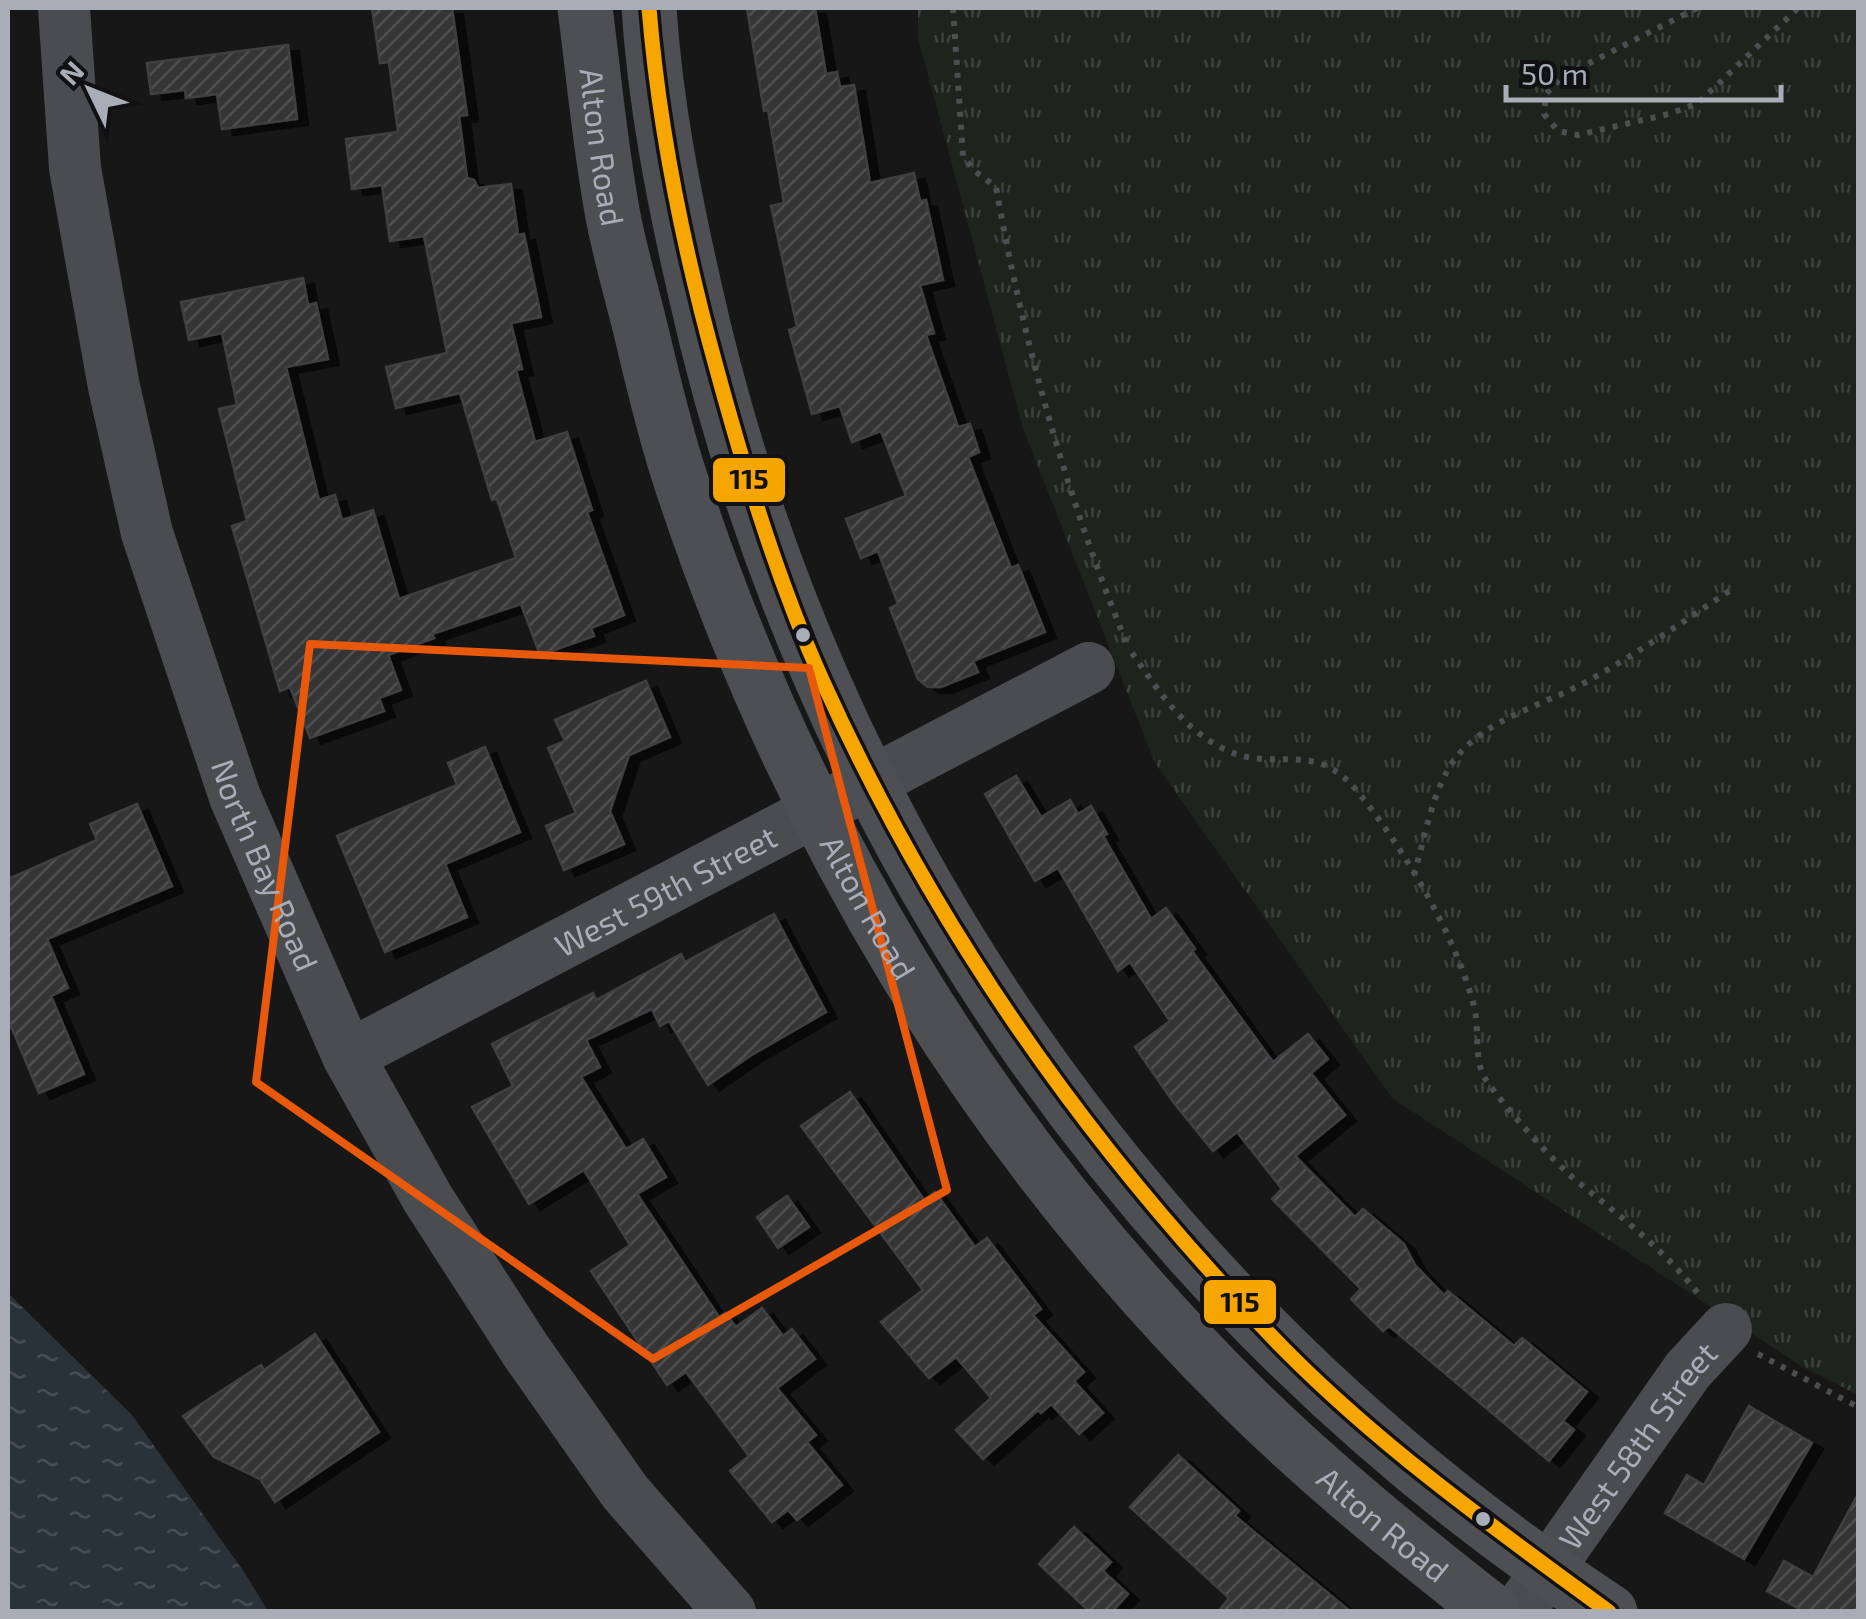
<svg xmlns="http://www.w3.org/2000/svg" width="1866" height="1619" viewBox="0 0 1866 1619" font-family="'Exo 2',sans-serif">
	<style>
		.grass { fill: url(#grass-tufts) }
		.water { fill: url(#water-ripples) }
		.building { fill: url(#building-hatch); stroke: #3f4043; stroke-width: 2.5; filter: url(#shadow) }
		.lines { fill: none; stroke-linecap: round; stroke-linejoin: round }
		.path { stroke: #4d4e52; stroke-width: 6; stroke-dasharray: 5 8; stroke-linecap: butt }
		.minor { stroke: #4b4c50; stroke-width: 52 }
		.major { stroke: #4d4f52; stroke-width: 55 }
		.bus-1-casing { stroke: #111113; stroke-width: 22 }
		.bus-1 { stroke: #f7a600; stroke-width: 15 }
		.marked { fill: none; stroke: #e8590c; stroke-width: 8; stroke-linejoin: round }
		.bus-dot { fill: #a8adb8; stroke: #111113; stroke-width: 4 }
		.labels { text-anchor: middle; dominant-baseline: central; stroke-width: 8; stroke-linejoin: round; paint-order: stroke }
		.street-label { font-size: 32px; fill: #a8adb8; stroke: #111113 }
		.line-badge { stroke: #111113; stroke-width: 4 }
		.pale-badge-label { font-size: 28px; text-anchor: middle; font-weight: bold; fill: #111 }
	</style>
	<defs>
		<pattern id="grass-tufts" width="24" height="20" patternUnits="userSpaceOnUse" patternTransform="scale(2.5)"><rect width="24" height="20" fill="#1d241e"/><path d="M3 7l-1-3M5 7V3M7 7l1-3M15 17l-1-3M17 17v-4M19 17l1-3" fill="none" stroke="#3b413d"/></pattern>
		<pattern id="water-ripples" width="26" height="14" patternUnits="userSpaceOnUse" patternTransform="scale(2.5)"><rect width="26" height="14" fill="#2a3239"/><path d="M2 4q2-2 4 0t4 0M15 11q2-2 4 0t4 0" fill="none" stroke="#464d54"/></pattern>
		<pattern id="building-hatch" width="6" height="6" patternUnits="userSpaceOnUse" patternTransform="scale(2.5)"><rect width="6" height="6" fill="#353536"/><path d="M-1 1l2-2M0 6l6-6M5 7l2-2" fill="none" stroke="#4f5051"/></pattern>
		<filter id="shadow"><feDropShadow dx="11" dy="6" stdDeviation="0" flood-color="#0009"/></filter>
	</defs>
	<rect width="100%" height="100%" fill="#171717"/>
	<polygon class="grass" points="918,8 1858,8 1858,1395 1803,1367 1392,1098 1155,763 1023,428 918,38"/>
	<polygon class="water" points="8,1293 132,1415 244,1572 268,1611 8,1611"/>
	<g class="building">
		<polygon points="372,8 452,8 467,115 459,116 467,178 474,180 478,188 511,184 518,235 524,234 541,317 511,323 522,369 516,370 535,442 567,432 592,510 587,512 624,615 591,628 594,636 540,655 521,604 432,634 434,638 388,655 401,690 379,698 384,711 310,738 290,687 280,691 232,526 247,521 219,409 237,405 222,333 189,340 181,302 303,278 308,305 316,303 328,359 286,367 319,500 335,495 342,520 373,510 399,599 516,558 497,499 492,500 460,393 396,408 386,367 447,353 424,236 390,241 382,185 352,189 346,139 398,132 389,62 380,63"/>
		<polygon points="747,8 815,8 826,74 837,72 840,87 854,85 870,183 914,173 920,201 926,200 943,280 920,285 934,333 926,335 958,427 970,424 979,452 968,457 1011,568 1018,565 1045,632 973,661 978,672 941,687 928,687 918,679 890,608 898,604 878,551 861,558 846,519 906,496 881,431 852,442 840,406 812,414 789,330 797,327 771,206 784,203 768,110 764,111"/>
		<polygon points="288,45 297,119 222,129 217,94 186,98 185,90 151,94 147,63"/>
		<polygon points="646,681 670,737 629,755 610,811 624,844 564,870 546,826 576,813 548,748 565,741 555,720"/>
		<polygon points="485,747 520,832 445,864 467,917 385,952 337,836 457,785 448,763"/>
		<polygon points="1016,776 1041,817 1070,800 1078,814 1091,806 1107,834 1103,836 1151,919 1166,908 1195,949 1192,951 1273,1062 1308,1034 1328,1059 1311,1073 1345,1115 1295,1156 1355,1217 1363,1209 1404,1244 1415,1265 1444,1295 1448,1291 1514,1346 1522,1338 1587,1392 1563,1421 1574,1430 1549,1461 1389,1326 1383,1331 1351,1299 1361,1289 1272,1199 1282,1189 1237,1132 1213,1151 1174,1103 1135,1047 1170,1021 1130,962 1118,971 1058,868 1035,881 985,794"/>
		<polygon points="137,804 172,886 47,939 68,988 51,996 84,1074 39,1093 8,1019 8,879 97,840 90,824"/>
		<polygon points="774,914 826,1012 750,1056 708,1085 669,1021 660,1026 652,1009 586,1040 600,1067 581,1077 626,1149 643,1139 666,1177 637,1194 719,1317 725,1313 736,1327 762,1308 783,1336 792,1329 815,1359 777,1388 816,1435 807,1442 842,1485 797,1520 788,1510 772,1522 730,1471 749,1456 686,1372 667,1385 591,1271 630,1245 584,1170 529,1204 472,1107 513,1086 492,1044 593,993 596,1000 681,954 685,962"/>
		<polygon points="850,1092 924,1200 935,1192 975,1247 987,1238 1041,1309 1033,1315 1084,1372 1074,1381 1103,1413 1079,1434 1051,1404 1041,1413 1038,1410 983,1459 956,1430 991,1398 956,1357 929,1378 881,1322 923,1290 801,1126"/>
		<polygon points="787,1196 809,1227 778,1248 757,1217"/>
		<polygon points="315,1334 379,1432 275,1502 260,1479 214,1457 183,1416 261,1365 264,1370"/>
		<polygon points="1749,1406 1812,1443 1744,1559 1665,1513 1687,1475 1704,1485"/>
		<polygon points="1178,1455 1239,1511 1235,1516 1351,1612 1218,1612 1229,1598 1130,1507"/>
		<polygon points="1858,1494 1858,1612 1805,1612 1767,1591 1784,1561 1813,1577"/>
		<polygon points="1074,1527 1111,1562 1103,1571 1128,1594 1112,1612 1090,1612 1039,1564"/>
	</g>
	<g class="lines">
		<g class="path">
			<path d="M 953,8 L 963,156 L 976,172 L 996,187 C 1023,342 1067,497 1126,642"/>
			<polyline points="1697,8 1562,77 1546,94 1544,114 1558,131 1578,135 1669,114 1698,103 1798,8"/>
			<path d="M 1132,653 C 1158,690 1183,730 1226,750 C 1276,774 1313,737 1358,792 C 1404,849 1455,934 1474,1006 C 1480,1027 1473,1062 1486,1080 C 1504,1106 1553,1162 1578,1182 C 1621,1217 1666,1251 1700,1296"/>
			<path d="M 1414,875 C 1424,841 1433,787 1455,759 C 1487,718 1542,706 1586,682 C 1638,653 1686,620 1735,587"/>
			<polyline points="1758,1354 1858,1407"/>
		</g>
		<g class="minor">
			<path id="s1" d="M 64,8 L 75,168 L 114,387 L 147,533 L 235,797 L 348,1056 L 428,1199 L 526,1351 L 625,1492 L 730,1612"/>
			<path id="s2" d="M 348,1056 L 1089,668"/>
			<path id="s3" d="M 1518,1612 L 1688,1370 L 1726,1329"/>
		</g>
		<g class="major">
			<path id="s4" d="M 585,8 C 594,77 600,147 613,216 C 620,253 631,290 640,327 C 652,376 663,426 679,475 C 792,823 979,1136 1240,1395 C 1319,1473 1405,1543 1493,1612"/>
			<path d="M 649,8 C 655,101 673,194 694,286 C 814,831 1144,1306 1610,1612"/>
		</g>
		<defs>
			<path id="bus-1" d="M 649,8 C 659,131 684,251 717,370 C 746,476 778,582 823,682 C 937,934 1091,1153 1285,1350 C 1383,1449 1497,1530 1609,1612"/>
		</defs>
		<use href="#bus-1" class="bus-1-casing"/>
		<use href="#bus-1" class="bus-1"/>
	</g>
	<path class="marked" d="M 310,644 L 809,668 L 947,1190 L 653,1359 L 256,1082 Z"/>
	<g class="bus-dot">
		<circle cx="803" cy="635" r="9"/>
		<circle cx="1483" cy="1519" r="9"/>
	</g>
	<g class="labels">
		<g class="street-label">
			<text stroke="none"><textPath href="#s4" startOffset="140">Alton Road</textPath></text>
			<text stroke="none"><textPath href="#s1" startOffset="885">North Bay Road</textPath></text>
			<text stroke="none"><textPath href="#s2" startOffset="358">West 59th Street</textPath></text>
			<text stroke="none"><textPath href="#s4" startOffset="950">Alton Road</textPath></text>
			<text stroke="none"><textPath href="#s3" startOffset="205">West 58th Street</textPath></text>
			<text stroke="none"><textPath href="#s4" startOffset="1758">Alton Road</textPath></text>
		</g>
	</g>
	<g class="line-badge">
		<rect x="711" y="456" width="76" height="48" rx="10" fill="#f7a600"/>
		<rect x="1202" y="1278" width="76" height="48" rx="10" fill="#f7a600"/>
	</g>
	<g class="pale-badge-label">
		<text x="749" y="489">115</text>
		<text x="1240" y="1312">115</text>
	</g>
	<rect width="1866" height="1619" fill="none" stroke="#a8adb8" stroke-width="20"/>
	<g transform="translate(90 90) rotate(313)" stroke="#111113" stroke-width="8" paint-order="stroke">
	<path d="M0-8L18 38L0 25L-18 38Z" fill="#a8adb8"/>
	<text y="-15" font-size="28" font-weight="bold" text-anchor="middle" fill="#a8adb8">N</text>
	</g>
	<path d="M1506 85v15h275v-15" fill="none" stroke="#a8adb8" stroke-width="5"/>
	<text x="1521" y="85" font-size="30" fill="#a8adb8" stroke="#111113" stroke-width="8" paint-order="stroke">50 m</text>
</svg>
